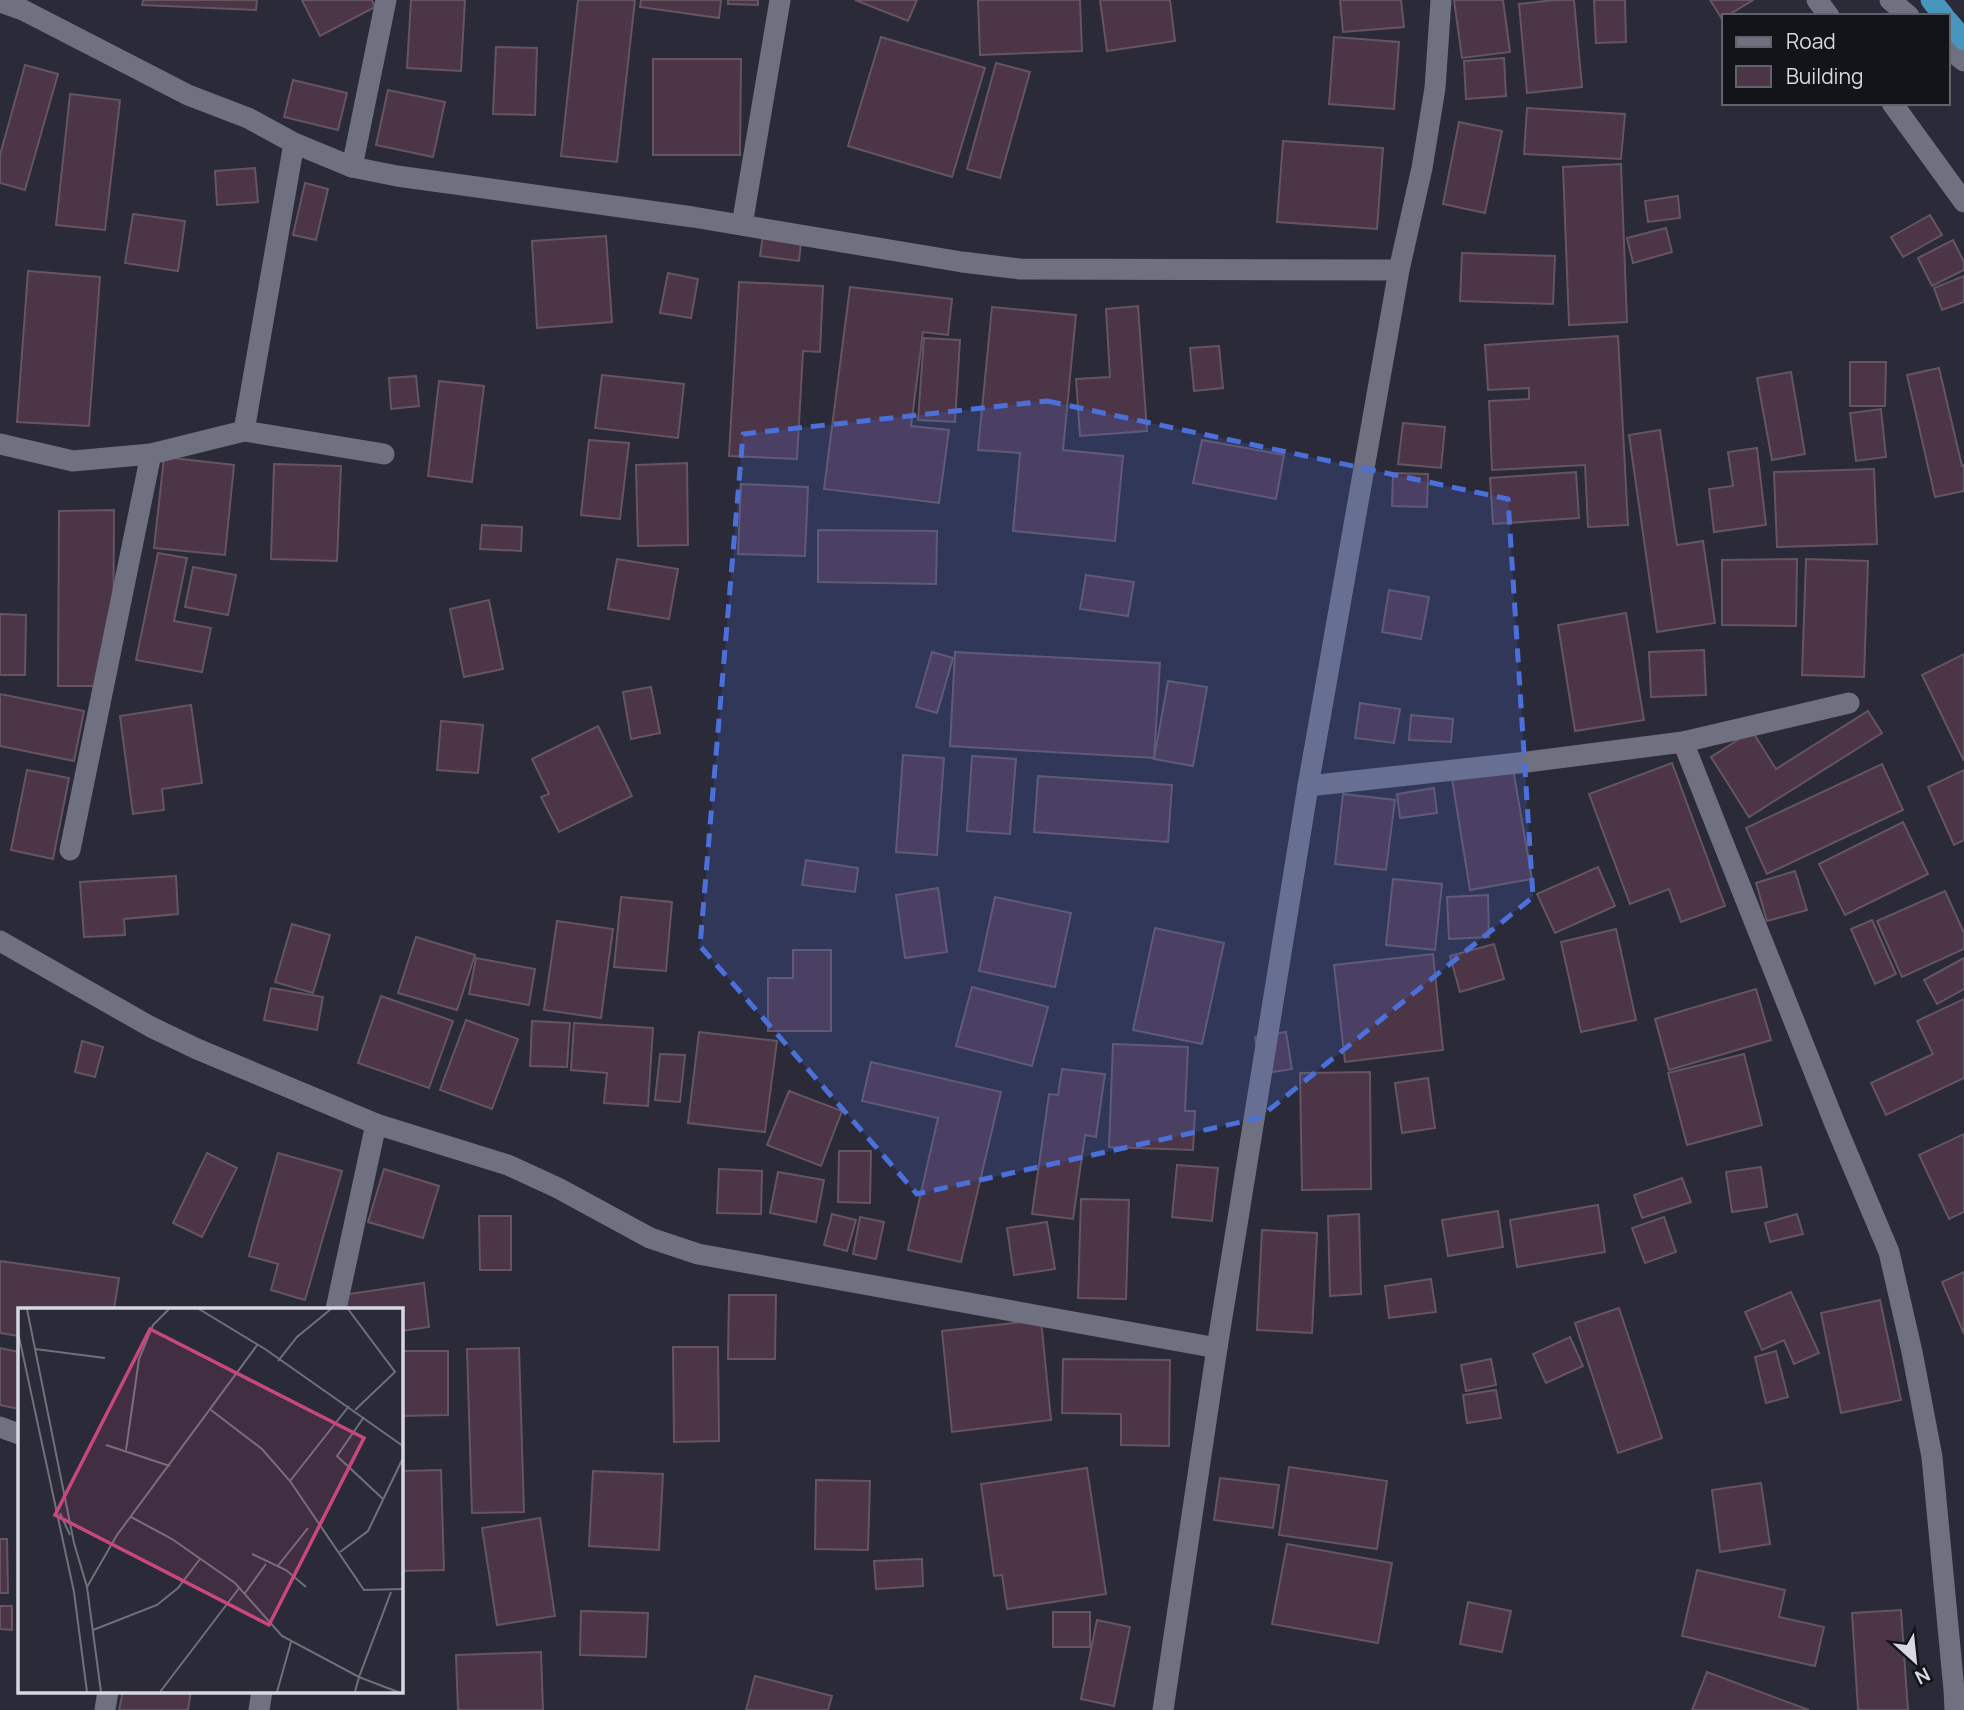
<svg xmlns="http://www.w3.org/2000/svg" width="1964" height="1710" viewBox="0 0 1964 1710" font-family="Manrope,sans-serif">
	<style>
		.building { fill: #4c3547; stroke: #645560; stroke-width: 2 }
		.lines { fill: none; stroke-linecap: round; stroke-linejoin: round }
		.street { stroke: #6f7080; stroke-width: 21 }
		.secondary { stroke: #6f7080; stroke-width: 21 }
		.highway { stroke: #4895be; stroke-width: 21 }
		.marked { fill: #4c70da; fill-opacity: 0.2; stroke: #4c70da; stroke-width: 5; stroke-dasharray: 14 9; stroke-linejoin: round }
		.inset-road { fill: none; stroke: #70707c; stroke-width: 2 }
		.view { fill: #c8487d; fill-opacity: 0.15; stroke: #c8487d; stroke-width: 3.5 }
		.inset-edge { fill: none; stroke: #d8d8e2; stroke-width: 3.5 }
	</style>
	<rect width="100%" height="100%" fill="#2a2a38"/>
	<g class="building">
		<polygon points="143,0 257,0 256,10 142,5"/>
		<polygon points="302,0 372,0 375,7 320,36"/>
		<polygon points="411,0 465,0 461,71 407,68"/>
		<polygon points="578,0 635,0 617,162 561,156"/>
		<polygon points="641,0 721,0 719,18 640,7"/>
		<polygon points="728,0 758,0 758,5 728,4"/>
		<polygon points="855,0 917,0 908,21"/>
		<polygon points="978,0 1080,0 1082,51 980,55"/>
		<polygon points="1100,0 1170,0 1175,41 1107,51"/>
		<polygon points="1340,0 1401,0 1404,27 1343,32"/>
		<polygon points="1454,0 1503,0 1510,52 1462,58"/>
		<polygon points="1554,0 1574,0 1582,87 1527,93 1519,4"/>
		<polygon points="1594,0 1625,0 1626,42 1596,43"/>
		<polygon points="1710,0 1753,0 1727,16 1724,16 1722,19"/>
		<polygon points="881,37 985,68 952,177 848,146"/>
		<polygon points="1334,37 1399,42 1394,109 1329,104"/>
		<polygon points="496,47 537,48 535,115 493,114"/>
		<polygon points="1504,58 1506,96 1466,99 1464,61"/>
		<polygon points="653,59 741,59 740,155 653,155"/>
		<polygon points="996,63 1030,72 1000,178 967,169"/>
		<polygon points="25,65 58,74 25,190 0,183 0,155"/>
		<polygon points="293,80 347,93 338,130 284,117"/>
		<polygon points="388,90 445,102 433,157 376,145"/>
		<polygon points="70,94 120,100 105,230 56,225"/>
		<polygon points="1527,108 1625,114 1621,159 1524,154"/>
		<polygon points="1459,122 1502,131 1485,213 1443,204"/>
		<polygon points="1283,141 1383,148 1377,229 1277,222"/>
		<polygon points="1621,164 1627,322 1569,325 1563,167"/>
		<polygon points="255,168 258,202 217,205 215,171"/>
		<polygon points="305,183 328,189 316,240 293,235"/>
		<polygon points="1678,196 1680,218 1648,222 1645,201"/>
		<polygon points="133,214 185,221 178,271 125,263"/>
		<polygon points="1930,215 1942,235 1903,257 1891,237"/>
		<polygon points="764,228 802,233 799,261 760,256"/>
		<polygon points="1666,228 1672,252 1633,263 1627,238"/>
		<polygon points="606,236 612,322 537,328 532,241"/>
		<polygon points="1953,240 1964,262 1964,270 1932,286 1918,258"/>
		<polygon points="1462,253 1555,256 1553,304 1460,301"/>
		<polygon points="28,271 100,277 89,426 17,422"/>
		<polygon points="668,273 698,279 691,318 660,313"/>
		<polygon points="1964,276 1964,302 1942,310 1934,288"/>
		<polygon points="739,282 823,286 820,352 803,351 797,459 729,456"/>
		<polygon points="850,287 952,299 948,335 923,332 911,426 949,430 939,503 824,489"/>
		<polygon points="1138,306 1147,431 1080,436 1076,379 1110,377 1106,309"/>
		<polygon points="992,307 1076,315 1063,450 1123,456 1115,541 1013,531 1020,453 978,450"/>
		<polygon points="1618,336 1628,525 1588,527 1585,465 1492,470 1489,401 1529,399 1529,388 1488,390 1485,345"/>
		<polygon points="924,338 960,340 955,422 918,420"/>
		<polygon points="1219,346 1223,388 1194,391 1190,348"/>
		<polygon points="1850,362 1886,362 1885,406 1850,406"/>
		<polygon points="1939,368 1962,466 1964,465 1964,491 1935,497 1907,375"/>
		<polygon points="1791,372 1805,454 1772,460 1757,378"/>
		<polygon points="602,375 684,384 678,438 595,428"/>
		<polygon points="416,376 419,406 391,409 389,378"/>
		<polygon points="439,381 484,386 472,482 428,476"/>
		<polygon points="1881,409 1886,457 1856,461 1850,413"/>
		<polygon points="1403,423 1445,427 1441,468 1398,464"/>
		<polygon points="1660,430 1677,545 1703,541 1715,623 1657,632 1629,435"/>
		<polygon points="589,440 629,443 620,519 581,515"/>
		<polygon points="1202,440 1284,455 1276,499 1193,483"/>
		<polygon points="1757,448 1766,525 1714,532 1709,489 1733,486 1728,452"/>
		<polygon points="164,457 234,465 225,555 154,548"/>
		<polygon points="687,463 688,545 638,546 636,465"/>
		<polygon points="274,464 341,466 337,561 271,559"/>
		<polygon points="1874,469 1877,544 1777,547 1774,472"/>
		<polygon points="1576,472 1579,518 1493,524 1490,478"/>
		<polygon points="1393,473 1428,474 1427,507 1392,506"/>
		<polygon points="741,484 808,487 805,556 738,554"/>
		<polygon points="114,510 113,686 58,686 59,511"/>
		<polygon points="482,525 522,527 521,551 480,549"/>
		<polygon points="818,530 937,531 936,584 818,582"/>
		<polygon points="158,553 187,558 174,621 211,628 202,672 136,660"/>
		<polygon points="617,559 678,569 669,619 608,609"/>
		<polygon points="1797,559 1796,626 1722,625 1722,560"/>
		<polygon points="1806,559 1868,561 1864,677 1802,675"/>
		<polygon points="193,567 236,575 228,615 185,607"/>
		<polygon points="1086,575 1134,582 1128,616 1080,609"/>
		<polygon points="1389,590 1429,597 1421,639 1382,632"/>
		<polygon points="489,600 503,669 464,677 450,609"/>
		<polygon points="1626,613 1644,720 1575,731 1558,625"/>
		<polygon points="0,614 26,615 25,675 0,675"/>
		<polygon points="1704,650 1706,695 1651,697 1649,652"/>
		<polygon points="932,652 953,658 937,713 916,707"/>
		<polygon points="955,652 1160,663 1154,758 950,746"/>
		<polygon points="1964,654 1964,761 1922,675"/>
		<polygon points="1168,681 1207,687 1193,766 1154,759"/>
		<polygon points="651,687 660,733 631,739 623,692"/>
		<polygon points="0,694 84,711 74,761 0,746"/>
		<polygon points="1360,703 1400,709 1394,743 1355,738"/>
		<polygon points="191,705 202,783 162,789 164,810 133,814 120,716"/>
		<polygon points="1868,711 1882,733 1749,817 1711,757 1752,731 1776,769"/>
		<polygon points="1411,715 1453,719 1451,742 1409,740"/>
		<polygon points="441,721 483,725 478,773 437,770"/>
		<polygon points="598,726 632,796 559,832 541,797 549,794 532,759"/>
		<polygon points="903,755 944,758 937,855 896,852"/>
		<polygon points="972,756 1016,759 1010,834 967,831"/>
		<polygon points="1672,763 1725,906 1681,922 1669,889 1630,904 1589,794"/>
		<polygon points="1882,764 1903,810 1767,874 1746,828"/>
		<polygon points="1513,769 1532,879 1470,890 1452,779"/>
		<polygon points="27,770 69,778 53,859 11,850"/>
		<polygon points="1964,770 1964,840 1954,845 1928,787"/>
		<polygon points="1038,776 1172,785 1168,842 1034,832"/>
		<polygon points="1434,788 1437,813 1400,818 1397,794"/>
		<polygon points="1343,794 1395,800 1386,870 1335,864"/>
		<polygon points="1903,822 1928,874 1845,915 1819,864"/>
		<polygon points="806,860 858,868 855,892 802,885"/>
		<polygon points="1598,867 1615,906 1555,933 1537,894"/>
		<polygon points="1795,871 1807,910 1767,921 1756,883"/>
		<polygon points="176,876 178,914 124,919 125,935 84,937 80,882"/>
		<polygon points="1393,879 1442,884 1435,950 1386,945"/>
		<polygon points="938,888 947,952 905,958 896,895"/>
		<polygon points="1945,891 1964,933 1964,949 1902,977 1877,921"/>
		<polygon points="1488,895 1489,937 1449,939 1447,897"/>
		<polygon points="621,897 672,902 666,971 614,967"/>
		<polygon points="995,897 1071,913 1055,987 979,971"/>
		<polygon points="1872,920 1896,974 1875,984 1851,929"/>
		<polygon points="557,921 613,929 601,1018 544,1010"/>
		<polygon points="292,924 330,935 313,993 275,982"/>
		<polygon points="1155,928 1224,943 1202,1044 1133,1030"/>
		<polygon points="1616,929 1636,1020 1581,1032 1561,942"/>
		<polygon points="416,937 475,955 457,1010 398,993"/>
		<polygon points="1494,944 1504,979 1460,992 1450,956"/>
		<polygon points="793,950 831,950 831,1031 768,1031 768,978 793,978"/>
		<polygon points="1433,954 1443,1050 1345,1062 1334,965"/>
		<polygon points="476,958 535,969 529,1005 469,994"/>
		<polygon points="1964,958 1964,989 1937,1004 1924,980"/>
		<polygon points="972,987 1048,1007 1032,1066 956,1046"/>
		<polygon points="271,988 323,997 317,1030 264,1020"/>
		<polygon points="1756,989 1771,1040 1669,1070 1655,1019"/>
		<polygon points="381,996 453,1021 429,1088 358,1063"/>
		<polygon points="1964,999 1964,1078 1886,1115 1871,1083 1933,1054 1917,1021"/>
		<polygon points="466,1020 518,1039 492,1109 440,1090"/>
		<polygon points="532,1021 570,1023 567,1067 530,1066"/>
		<polygon points="574,1023 653,1028 648,1106 604,1103 607,1073 571,1070"/>
		<polygon points="699,1032 777,1041 765,1132 688,1123"/>
		<polygon points="1286,1032 1292,1069 1261,1074 1255,1037"/>
		<polygon points="82,1041 103,1047 95,1077 75,1072"/>
		<polygon points="1113,1044 1188,1047 1185,1111 1195,1111 1193,1150 1109,1147"/>
		<polygon points="660,1054 685,1055 680,1102 655,1100"/>
		<polygon points="1744,1054 1762,1125 1687,1145 1668,1073"/>
		<polygon points="871,1062 1001,1092 961,1262 908,1250 938,1118 862,1101"/>
		<polygon points="1062,1069 1105,1074 1096,1137 1085,1135 1073,1219 1032,1214 1049,1094 1058,1095"/>
		<polygon points="1370,1072 1371,1189 1302,1190 1300,1073"/>
		<polygon points="1428,1078 1435,1128 1402,1133 1395,1083"/>
		<polygon points="789,1091 842,1111 821,1166 767,1145"/>
		<polygon points="1964,1134 1964,1212 1949,1219 1919,1155"/>
		<polygon points="839,1151 871,1151 870,1203 838,1202"/>
		<polygon points="207,1153 237,1168 202,1237 173,1223"/>
		<polygon points="278,1153 342,1171 305,1300 271,1290 278,1264 249,1256"/>
		<polygon points="1177,1165 1218,1168 1212,1221 1172,1217"/>
		<polygon points="1761,1167 1767,1207 1732,1212 1726,1172"/>
		<polygon points="384,1169 439,1186 423,1238 368,1222"/>
		<polygon points="719,1169 762,1171 761,1214 717,1213"/>
		<polygon points="778,1172 824,1180 816,1222 770,1213"/>
		<polygon points="1682,1178 1691,1202 1642,1218 1634,1195"/>
		<polygon points="1081,1199 1129,1200 1126,1299 1078,1298"/>
		<polygon points="1598,1205 1605,1252 1517,1267 1510,1220"/>
		<polygon points="1498,1211 1503,1247 1448,1256 1442,1220"/>
		<polygon points="832,1214 856,1220 847,1251 824,1245"/>
		<polygon points="1359,1214 1361,1294 1330,1296 1328,1216"/>
		<polygon points="1797,1214 1803,1234 1770,1242 1765,1223"/>
		<polygon points="479,1216 511,1216 511,1270 480,1270"/>
		<polygon points="860,1217 884,1222 876,1259 853,1254"/>
		<polygon points="1664,1217 1676,1252 1645,1263 1632,1228"/>
		<polygon points="1047,1222 1055,1269 1014,1275 1007,1228"/>
		<polygon points="1262,1230 1317,1233 1312,1333 1257,1330"/>
		<polygon points="0,1261 119,1278 114,1309 19,1309 19,1336 0,1333"/>
		<polygon points="1964,1272 1964,1334 1942,1282"/>
		<polygon points="1431,1279 1436,1312 1389,1318 1385,1286"/>
		<polygon points="424,1283 429,1327 401,1331 401,1309 344,1309 342,1295"/>
		<polygon points="1791,1292 1819,1353 1794,1364 1784,1340 1762,1350 1745,1312"/>
		<polygon points="729,1295 776,1295 775,1359 728,1359"/>
		<polygon points="1880,1300 1901,1400 1841,1413 1821,1313"/>
		<polygon points="1619,1308 1662,1438 1618,1453 1575,1323"/>
		<polygon points="1041,1320 1051,1420 952,1432 942,1331"/>
		<polygon points="1570,1337 1583,1366 1546,1383 1533,1354"/>
		<polygon points="673,1347 718,1347 719,1441 674,1442"/>
		<polygon points="0,1348 19,1352 19,1409 0,1405"/>
		<polygon points="519,1348 524,1512 472,1513 467,1349"/>
		<polygon points="401,1351 448,1351 448,1415 401,1416"/>
		<polygon points="1776,1351 1788,1397 1766,1403 1755,1357"/>
		<polygon points="1063,1359 1170,1360 1169,1446 1121,1445 1121,1414 1062,1413"/>
		<polygon points="1491,1359 1496,1385 1466,1391 1461,1365"/>
		<polygon points="1496,1390 1501,1418 1467,1423 1463,1395"/>
		<polygon points="1289,1467 1387,1481 1377,1549 1279,1535"/>
		<polygon points="1087,1468 1106,1594 1007,1609 1002,1575 994,1576 981,1484"/>
		<polygon points="441,1470 444,1570 401,1571 401,1471"/>
		<polygon points="593,1471 663,1474 659,1550 589,1546"/>
		<polygon points="1220,1478 1279,1485 1273,1528 1214,1520"/>
		<polygon points="816,1480 870,1481 868,1550 815,1549"/>
		<polygon points="1761,1483 1770,1544 1720,1552 1712,1490"/>
		<polygon points="540,1518 555,1616 497,1625 482,1528"/>
		<polygon points="0,1539 7,1539 8,1593 0,1593"/>
		<polygon points="1287,1544 1392,1563 1378,1643 1272,1624"/>
		<polygon points="922,1559 923,1586 876,1589 874,1561"/>
		<polygon points="1697,1570 1785,1590 1779,1617 1824,1627 1815,1666 1682,1636"/>
		<polygon points="1468,1602 1511,1611 1502,1652 1460,1644"/>
		<polygon points="0,1606 12,1606 12,1630 0,1629"/>
		<polygon points="1901,1610 1908,1710 1858,1710 1852,1613"/>
		<polygon points="581,1611 648,1613 646,1657 580,1655"/>
		<rect x="1053" y="1612" width="37" height="35"/>
		<polygon points="1097,1620 1130,1627 1114,1706 1081,1699"/>
		<polygon points="541,1652 543,1710 458,1710 456,1655"/>
		<polygon points="1707,1672 1809,1710 1692,1710"/>
		<polygon points="755,1676 832,1696 828,1710 746,1710"/>
		<polygon points="123,1691 191,1691 188,1710 119,1710"/>
	</g>
	<g class="lines">
		<g class="street">
			<polyline points="1890,0 1909,16"/>
			<polyline points="0,2 23,10 188,95 248,118 294,143 352,167 397,176 693,217 962,262 1020,269 1399,270"/>
			<polyline points="1948,48 1964,61"/>
			<polyline points="352,167 386,0"/>
			<polyline points="742,225 780,0"/>
			<polyline points="244,431 294,143"/>
			<polyline points="0,444 73,461 151,454 244,431 384,454"/>
			<polyline points="1683,742 1835,1124 1889,1252 1912,1352 1932,1457 1954,1690 1955,1710"/>
			<polyline points="1308,786 1527,762 1683,742 1849,703"/>
			<polyline points="70,850 151,454"/>
			<polyline points="0,941 151,1027 197,1049 376,1124 508,1165 558,1188 650,1238 698,1254 1217,1348"/>
			<polyline points="336,1309 376,1124"/>
			<polyline points="0,1427 19,1434"/>
			<polyline points="105,1710 108,1691"/>
			<polyline points="259,1710 262,1691"/>
			<polyline points="1163,1710 1217,1348 1308,786 1399,270 1422,168 1435,88 1441,0"/>
		</g>
		<g class="secondary">
			<polyline points="1817,0 1829,16"/>
			<polyline points="1892,103 1964,202"/>
		</g>
		<g class="highway">
			<polyline points="1931,0 1944,16"/>
			<polyline points="1948,21 1964,40"/>
		</g>
	</g>
	<path class="marked" d="M 1047,401 L 1508,499 L 1533,897 L 1259,1118 L 917,1194 L 700,946 L 743,434 Z"/>
	<g transform="translate(18 1308)">
		<rect width="385" height="385" fill="#2a2a38"/>
		<path class="inset-road" d="M 9,1 L 56,235 L 69,279 L 83,384M 181,1 L 247,41 L 385,138M 330,1 L 377,64 L 337,102M 0,24 L 56,284 L 69,384M 17,41 L 87,50M 260,53 L 279,29 L 313,1M 193,102 L 244,141 L 272,173 L 346,282 L 385,281M 346,109 L 319,148 L 365,191M 88,137 L 152,158M 108,142 L 121,51 L 135,17 L 151,1M 272,173 L 331,98M 42,205 L 52,227M 113,209 L 154,231 L 217,275 L 264,328 L 341,369 L 373,284M 322,244 L 350,223 L 385,150M 234,246 L 268,262 L 288,279M 259,259 L 290,220M 69,279 L 99,227 L 240,36M 227,285 L 248,256M 75,322 L 139,297 L 160,280 L 182,251M 142,384 L 222,279M 259,384 L 273,334M 337,384 L 341,369 L 380,384"/>
		<path class="view" d="M 132,21 L 346,130 L 251,317 L 37,207 Z"/>
		<rect width="385" height="385" class="inset-edge"/>
	</g>
	<rect x="1722" y="14" width="228" height="91" fill="#13141a" stroke="#62626a" stroke-width="2"/>
	<rect x="1736" y="37" width="35" height="10" fill="#6f7080" stroke="#62626a" stroke-width="2"/>
	<text x="1786" y="49" font-size="21" fill="#d8d8e2">Road</text>
	<rect x="1736" y="66" width="35" height="21" fill="#4c3547" stroke="#62626a" stroke-width="2"/>
	<text x="1786" y="84" font-size="21" fill="#d8d8e2">Building</text>
	<g transform="translate(1915 1661) rotate(153)" stroke="#13141a" stroke-width="5" paint-order="stroke">
	<path d="M0-5L12 26L0 18L-12 26Z" fill="#d8d8e2"/>
	<text y="-10" font-size="19" font-weight="bold" text-anchor="middle" fill="#d8d8e2">N</text>
	</g>
</svg>
